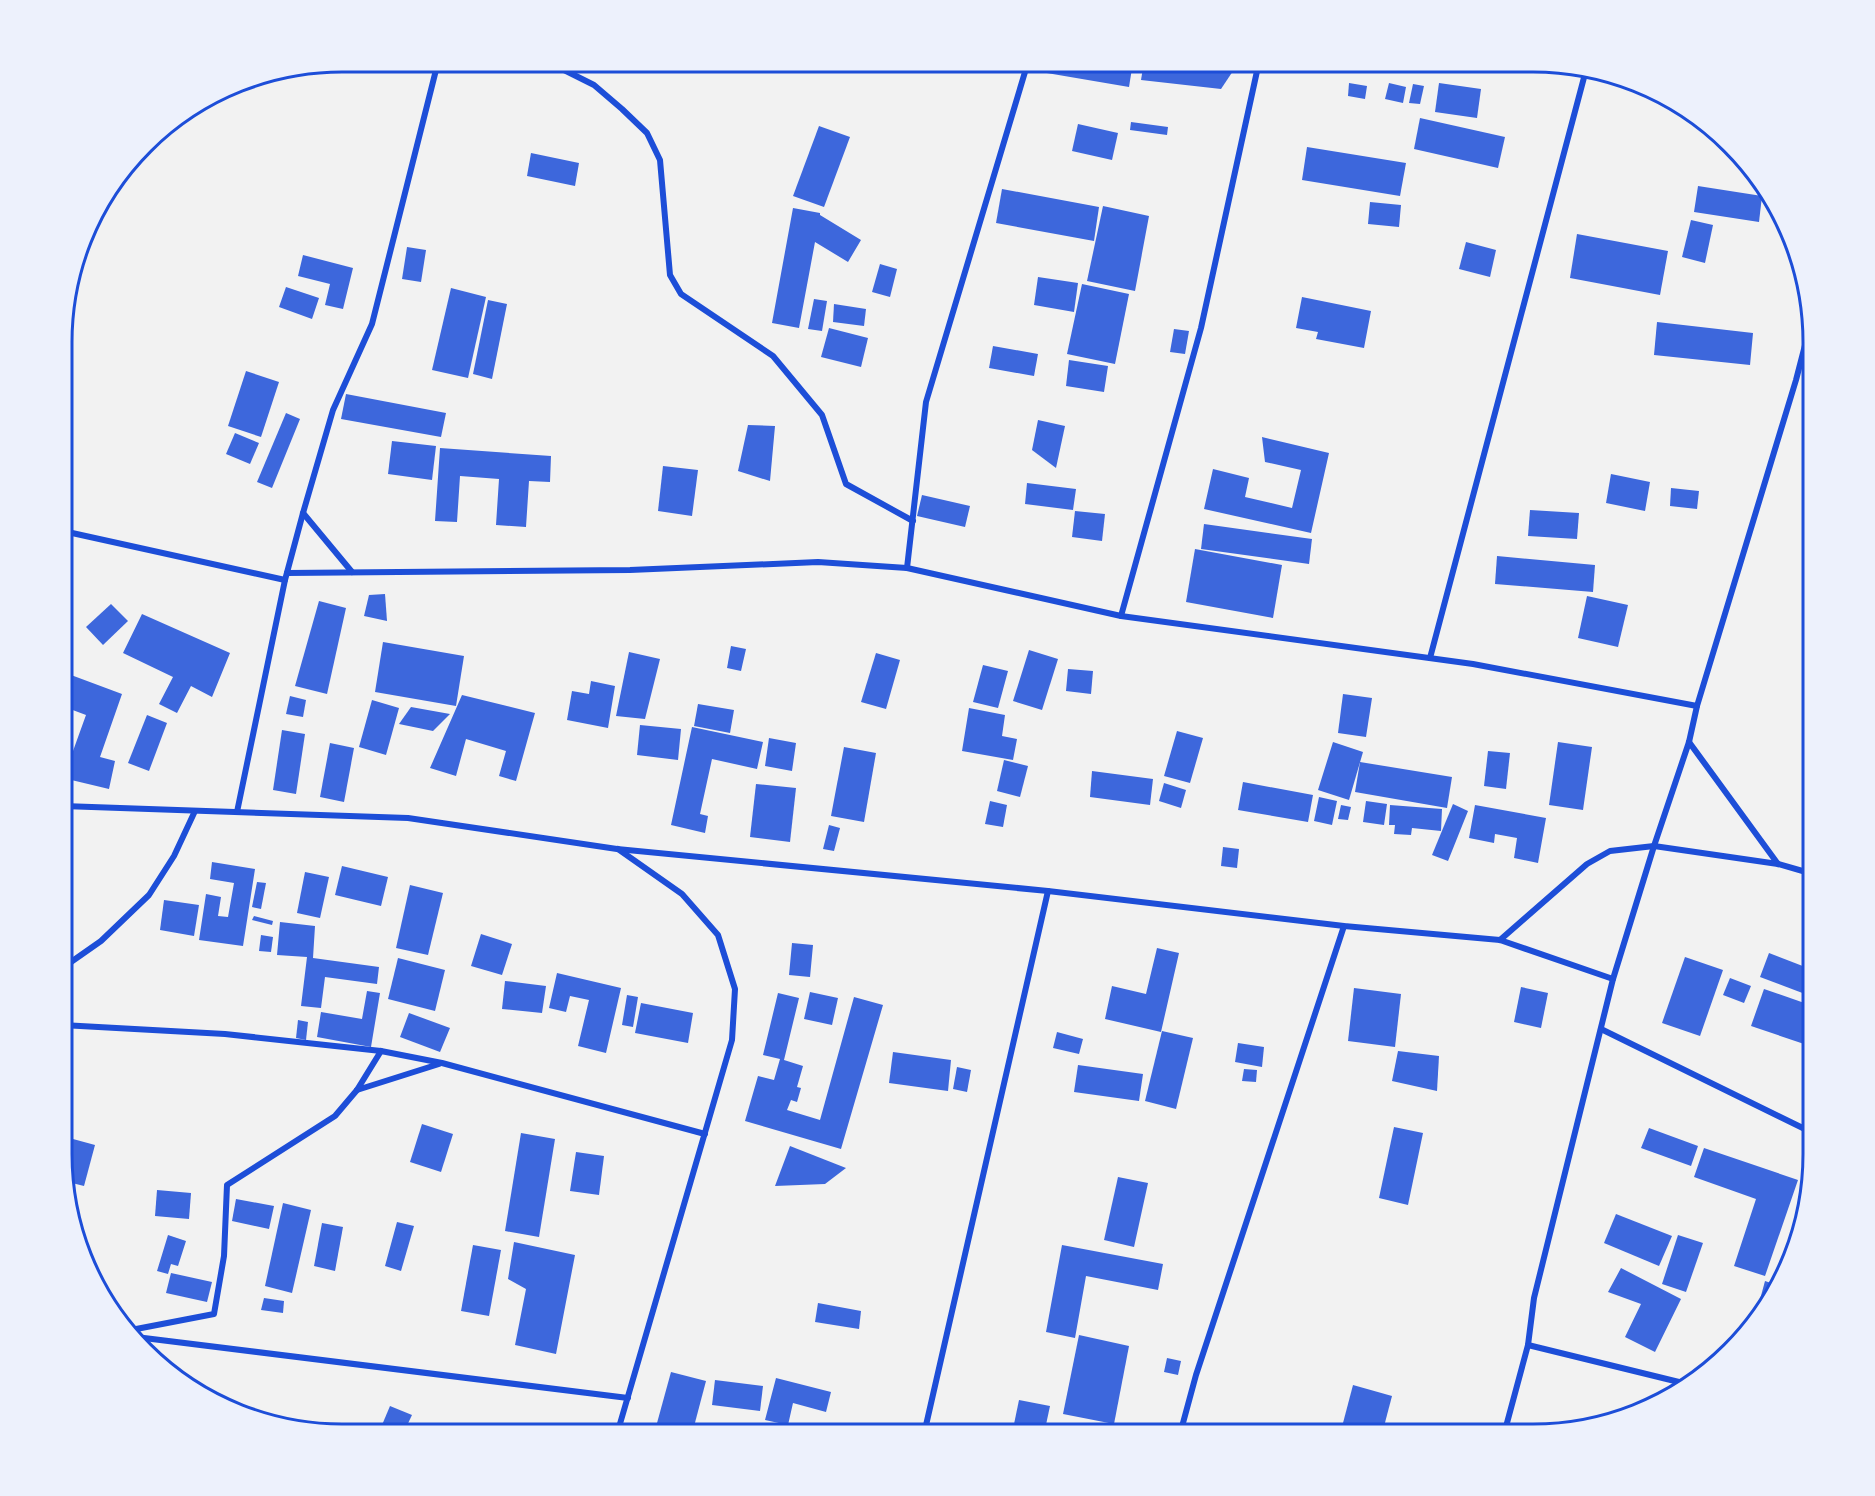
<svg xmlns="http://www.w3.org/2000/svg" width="1875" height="1496" viewBox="0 0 1875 1496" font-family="Jost,sans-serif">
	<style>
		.building { fill: #3d67dc }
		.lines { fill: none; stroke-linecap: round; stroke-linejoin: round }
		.minor { stroke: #1d4ed8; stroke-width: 6 }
		.rim { fill: none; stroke: #1d4ed8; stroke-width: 3 }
	</style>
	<rect width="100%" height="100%" fill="#f2f2f2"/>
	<g class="building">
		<polygon points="1037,62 1133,62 1129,87 1035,71"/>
		<polygon points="1144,62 1239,62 1221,89 1141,80"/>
		<polygon points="1349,83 1367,86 1365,99 1348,96"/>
		<polygon points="1389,83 1406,87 1403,103 1385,99"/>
		<polygon points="1439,83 1481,89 1477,118 1435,112"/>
		<polygon points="1413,84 1424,86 1420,104 1409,103"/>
		<polygon points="1420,118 1505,137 1498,168 1414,149"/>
		<polygon points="1131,122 1168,127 1167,135 1130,130"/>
		<polygon points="1078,124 1118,133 1112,160 1072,151"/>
		<polygon points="819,126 850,137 824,207 793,196"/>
		<polygon points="1307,147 1406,163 1400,196 1302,180"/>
		<polygon points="531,153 579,163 575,186 527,176"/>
		<polygon points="1698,186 1762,196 1759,222 1694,212"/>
		<polygon points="1002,189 1099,207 1094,241 996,223"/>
		<polygon points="1370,202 1401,205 1399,227 1368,224"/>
		<polygon points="1103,206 1149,216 1135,291 1087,281"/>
		<polygon points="793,208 820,213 820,215 861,240 848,262 815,242 799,328 772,323"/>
		<polygon points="1691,220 1713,225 1705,263 1682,257"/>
		<polygon points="1577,234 1668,251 1660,295 1570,278"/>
		<polygon points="1466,242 1496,250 1490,277 1459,269"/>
		<polygon points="407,247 426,250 421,282 402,279"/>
		<polygon points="303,255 353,268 343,309 325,305 330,284 298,276"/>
		<polygon points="880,264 897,269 890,297 872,292"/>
		<polygon points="1038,277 1078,283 1074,312 1034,305"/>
		<polygon points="1082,284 1129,294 1115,364 1067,354"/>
		<polygon points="286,287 319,298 312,319 279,307"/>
		<polygon points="451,288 486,297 468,378 432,370"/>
		<polygon points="1302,297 1371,311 1364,348 1316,339 1318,332 1296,328"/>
		<polygon points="814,299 827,301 822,331 808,329"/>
		<polygon points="488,300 507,304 492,379 473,374"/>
		<polygon points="834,304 866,309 864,326 833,322"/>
		<polygon points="1657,322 1753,333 1750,365 1654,355"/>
		<polygon points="829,328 868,338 861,367 821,357"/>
		<polygon points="1174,329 1189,331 1185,354 1170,352"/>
		<polygon points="993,346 1038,354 1034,376 989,368"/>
		<polygon points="1069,360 1108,366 1104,392 1066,386"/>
		<polygon points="246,371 279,382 261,437 228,426"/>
		<polygon points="346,394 446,413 441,437 341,419"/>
		<polygon points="286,413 300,419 272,488 257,482"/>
		<polygon points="1038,420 1065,426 1056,468 1032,450"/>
		<polygon points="748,425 775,426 770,481 738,471"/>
		<polygon points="235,433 259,443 250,464 226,454"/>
		<polygon points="1262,437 1329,453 1311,533 1204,509 1213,469 1249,478 1245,497 1292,508 1301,470 1265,462"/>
		<polygon points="392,441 436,446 432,480 388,474"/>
		<polygon points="440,448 551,456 550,482 529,481 526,527 496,525 499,479 460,476 457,522 435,521"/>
		<polygon points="663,466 698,470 692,516 658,511"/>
		<polygon points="1611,474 1650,482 1645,511 1606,503"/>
		<polygon points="1027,483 1076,489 1073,510 1025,504"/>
		<polygon points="1671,488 1699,491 1697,509 1670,506"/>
		<polygon points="922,495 970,506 965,527 917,516"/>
		<polygon points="1530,510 1579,513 1577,539 1528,536"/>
		<polygon points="1075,511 1105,514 1102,541 1072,537"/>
		<polygon points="1204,524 1312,539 1309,564 1201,549"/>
		<polygon points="1195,549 1282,565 1273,618 1186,602"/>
		<polygon points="1497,556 1595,565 1593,592 1495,584"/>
		<polygon points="385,594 387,621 364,616 369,595"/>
		<polygon points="1587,596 1628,605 1618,647 1578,638"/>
		<polygon points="319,601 346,608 327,694 295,686"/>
		<polygon points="111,604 128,621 103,645 86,627"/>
		<polygon points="142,614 230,653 212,697 191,686 177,713 159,704 173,677 123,653"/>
		<polygon points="383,642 464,656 456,706 375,692"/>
		<polygon points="731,646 746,649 741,671 727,668"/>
		<polygon points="1029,650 1058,659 1042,710 1013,701"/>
		<polygon points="629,652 660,659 645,719 616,716"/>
		<polygon points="876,653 900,660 886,709 861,702"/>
		<polygon points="983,665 1008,671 998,708 973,702"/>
		<polygon points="1068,669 1093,671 1091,694 1066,691"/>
		<polygon points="63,672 122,694 100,757 115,761 109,789 63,778 63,763 66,749 73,751 86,715 70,709 63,726"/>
		<polygon points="591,681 615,686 608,728 567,720 572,691 589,694"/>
		<polygon points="1343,694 1372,698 1366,737 1338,733"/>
		<polygon points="462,695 535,713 516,781 499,776 506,751 466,739 456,776 430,768"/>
		<polygon points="290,696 306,700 303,717 286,714"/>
		<polygon points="372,700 399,708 386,755 359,747"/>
		<polygon points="698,704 734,710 730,733 694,726"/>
		<polygon points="411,707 450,714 433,731 399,724"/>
		<polygon points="969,708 1005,715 1002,736 1017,739 1013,760 962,751"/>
		<polygon points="147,715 167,723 149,771 128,763"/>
		<polygon points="640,725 681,729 678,760 637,755"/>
		<polygon points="692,727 763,742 757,769 712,759 700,814 708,816 705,833 671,825"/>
		<polygon points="282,730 305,734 296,794 273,790"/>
		<polygon points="1177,731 1203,738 1190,783 1164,776"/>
		<polygon points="769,738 796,743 792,771 765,766"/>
		<polygon points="1333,742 1363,752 1349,800 1318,790"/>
		<polygon points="1558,742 1592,747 1583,810 1549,805"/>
		<polygon points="330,743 354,748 344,802 320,797"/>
		<polygon points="844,747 876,753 864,822 831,816"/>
		<polygon points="1488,751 1510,753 1506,789 1484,786"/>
		<polygon points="1004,760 1028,766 1020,797 997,791"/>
		<polygon points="1360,762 1452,777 1447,808 1355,792"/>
		<polygon points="1092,771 1153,779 1150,805 1090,797"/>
		<polygon points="1243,782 1313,795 1308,822 1238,810"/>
		<polygon points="1164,783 1186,790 1181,808 1159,801"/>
		<polygon points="756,784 796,788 790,842 750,837"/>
		<polygon points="1319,797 1337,801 1332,825 1314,821"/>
		<polygon points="990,801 1007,805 1003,827 985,824"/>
		<polygon points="1366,801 1387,804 1384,825 1363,822"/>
		<polygon points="1453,804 1468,811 1448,861 1432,855"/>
		<polygon points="1341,805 1351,807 1348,820 1338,819"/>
		<polygon points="1390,805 1442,809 1441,831 1412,828 1411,835 1394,834 1395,825 1389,825"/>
		<polygon points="1475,805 1546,818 1538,863 1514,858 1517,838 1495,834 1494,843 1469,838"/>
		<polygon points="829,825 840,828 834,851 823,849"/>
		<polygon points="1223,847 1239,849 1237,868 1221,866"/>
		<polygon points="212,862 255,869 243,946 199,940 206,894 221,897 218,916 228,917 234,883 210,879"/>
		<polygon points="342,866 388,877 381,906 335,895"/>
		<polygon points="305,872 329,877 320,918 297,913"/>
		<polygon points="257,882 266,883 261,909 252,907"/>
		<polygon points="410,885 443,893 428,955 396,948"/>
		<polygon points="164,900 199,905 194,936 160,930"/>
		<polygon points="254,916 273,921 272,925 252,920"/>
		<polygon points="280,922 315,926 313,958 379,967 377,984 325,977 321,1008 301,1006 307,957 277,955"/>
		<polygon points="481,934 512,944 502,975 471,966"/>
		<polygon points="261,935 273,937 271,952 259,951"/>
		<polygon points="792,943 813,945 810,977 789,975"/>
		<polygon points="1157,948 1179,953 1161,1032 1105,1019 1112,986 1146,994"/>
		<polygon points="1769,953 1813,970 1813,997 1760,977"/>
		<polygon points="1685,957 1723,970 1700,1036 1662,1023"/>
		<polygon points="398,958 445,970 435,1011 388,999"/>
		<polygon points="557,973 621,988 606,1053 578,1046 589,1000 570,996 566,1012 549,1008"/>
		<polygon points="1730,978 1751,986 1744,1003 1723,995"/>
		<polygon points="505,981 546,986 542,1013 502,1009"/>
		<polygon points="1521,987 1548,993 1541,1028 1514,1022"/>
		<polygon points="1354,988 1401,994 1395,1047 1348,1041"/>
		<polygon points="1764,989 1813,1006 1813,1047 1751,1026"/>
		<polygon points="367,991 380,993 371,1047 317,1037 321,1012 362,1019"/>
		<polygon points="810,992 838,998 832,1025 804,1019"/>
		<polygon points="778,993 799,998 784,1060 803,1066 797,1087 801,1088 797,1102 791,1100 787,1110 820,1120 854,997 883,1005 841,1149 745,1121 758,1076 774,1080 780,1059 763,1055"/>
		<polygon points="627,995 638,997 633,1027 622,1025"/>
		<polygon points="641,1003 693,1013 688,1043 635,1033"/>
		<polygon points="409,1013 450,1028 440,1052 400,1037"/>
		<polygon points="298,1020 308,1022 306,1040 296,1038"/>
		<polygon points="1162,1031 1193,1038 1176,1109 1145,1101"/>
		<polygon points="1057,1032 1083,1039 1079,1054 1053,1048"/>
		<polygon points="1238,1043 1264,1047 1262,1067 1235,1062"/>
		<polygon points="1398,1051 1439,1056 1437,1091 1392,1081"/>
		<polygon points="893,1052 951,1060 948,1091 889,1083"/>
		<polygon points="1078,1065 1143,1074 1139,1101 1074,1092"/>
		<polygon points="957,1067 971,1070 967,1092 953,1089"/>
		<polygon points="1244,1069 1257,1070 1256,1082 1242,1081"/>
		<polygon points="422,1124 453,1134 441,1172 410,1162"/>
		<polygon points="1394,1127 1423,1133 1408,1205 1379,1198"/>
		<polygon points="1649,1128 1698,1146 1691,1166 1641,1148"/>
		<polygon points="521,1133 555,1139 539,1237 505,1231"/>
		<polygon points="62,1136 95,1145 84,1186 64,1181 62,1172"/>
		<polygon points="790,1146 846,1168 825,1184 775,1186"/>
		<polygon points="1704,1148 1798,1180 1765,1276 1734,1266 1756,1199 1694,1177"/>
		<polygon points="576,1152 604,1156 599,1195 570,1191"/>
		<polygon points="1118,1177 1148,1183 1134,1247 1104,1240"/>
		<polygon points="157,1190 191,1193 189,1219 155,1216"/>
		<polygon points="236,1199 274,1206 269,1229 232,1221"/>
		<polygon points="283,1203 311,1210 292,1293 265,1286"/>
		<polygon points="1616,1214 1672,1236 1659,1266 1604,1243"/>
		<polygon points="397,1222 414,1226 401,1271 385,1266"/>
		<polygon points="322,1223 343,1227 335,1271 314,1266"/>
		<polygon points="168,1235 186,1241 178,1266 171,1264 168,1274 157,1271"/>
		<polygon points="1678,1235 1703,1243 1686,1292 1662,1284"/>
		<polygon points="514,1242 575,1255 556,1354 515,1345 526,1289 508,1279"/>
		<polygon points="473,1245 501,1250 489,1316 461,1311"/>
		<polygon points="1062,1245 1163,1264 1158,1290 1086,1276 1075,1338 1046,1332"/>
		<polygon points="1621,1268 1681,1299 1655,1352 1625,1337 1641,1304 1608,1292"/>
		<polygon points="171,1273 212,1282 207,1302 166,1293"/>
		<polygon points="1765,1281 1777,1285 1754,1322"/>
		<polygon points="264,1298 284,1301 283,1313 261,1310"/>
		<polygon points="818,1303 861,1311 859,1329 815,1322"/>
		<polygon points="1079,1335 1129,1346 1114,1424 1063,1414"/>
		<polygon points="1167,1358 1181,1361 1178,1375 1164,1372"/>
		<polygon points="671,1372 706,1381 692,1434 654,1434"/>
		<polygon points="776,1378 831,1392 826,1412 793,1403 788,1425 765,1420"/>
		<polygon points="715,1380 763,1386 760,1411 712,1405"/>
		<polygon points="1353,1385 1392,1396 1382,1434 1343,1423"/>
		<polygon points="1019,1400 1050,1406 1044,1434 1013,1429"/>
		<polygon points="390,1406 412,1415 403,1434 382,1425"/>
		<polygon points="703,1423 755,1432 755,1434 702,1434"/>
		<polygon points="1334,1426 1362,1434 1333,1434"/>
	</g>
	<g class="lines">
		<g class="minor">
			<polyline points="548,62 594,85 622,109 647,133 660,160 670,275 681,294 773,356 822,415 846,484 913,521"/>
			<polyline points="303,513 352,572"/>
			<polyline points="63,531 285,580"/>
			<polyline points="907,568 926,402 1028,62"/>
			<polyline points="287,573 630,570 818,562 907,568 1121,616 1473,664 1697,706"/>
			<polyline points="1121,616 1201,328 1259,62"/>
			<polyline points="1430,658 1586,70"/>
			<polyline points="1689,742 1778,864"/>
			<polyline points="63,806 408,818 617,849 1048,891 1344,926 1500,940 1613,979"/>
			<polyline points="237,812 285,580 303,513 333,410 372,324 438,62"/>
			<polyline points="1500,940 1587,864 1610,851 1654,846 1778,864 1813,874"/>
			<polyline points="63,970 71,962 101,941 149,895 174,856 195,811"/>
			<polyline points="62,1025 225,1034 381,1051 442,1063 705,1134"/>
			<polyline points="1601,1029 1813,1133"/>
			<polyline points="357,1090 439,1064"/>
			<polyline points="131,1330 214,1314 224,1256 227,1185 335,1116 357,1090 381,1051"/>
			<polyline points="136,1337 628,1398"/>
			<polyline points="1528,1345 1683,1383"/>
			<polyline points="617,1434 732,1040 735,989 718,935 682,894 618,849"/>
			<polyline points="924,1434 1048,891"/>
			<polyline points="1180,1434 1196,1375 1344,926"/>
			<polyline points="1504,1434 1528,1345 1534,1298 1613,979 1654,846 1689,742 1697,706 1796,380 1810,326"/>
		</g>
	</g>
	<path d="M0 0H1875V1496H0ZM342 72H1533A270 270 0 0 1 1803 342V1154A270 270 0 0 1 1533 1424H342A270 270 0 0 1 72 1154V342A270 270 0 0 1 342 72Z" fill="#edf1fc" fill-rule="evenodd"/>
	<path class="rim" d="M342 72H1533A270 270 0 0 1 1803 342V1154A270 270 0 0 1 1533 1424H342A270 270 0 0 1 72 1154V342A270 270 0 0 1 342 72Z"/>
</svg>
